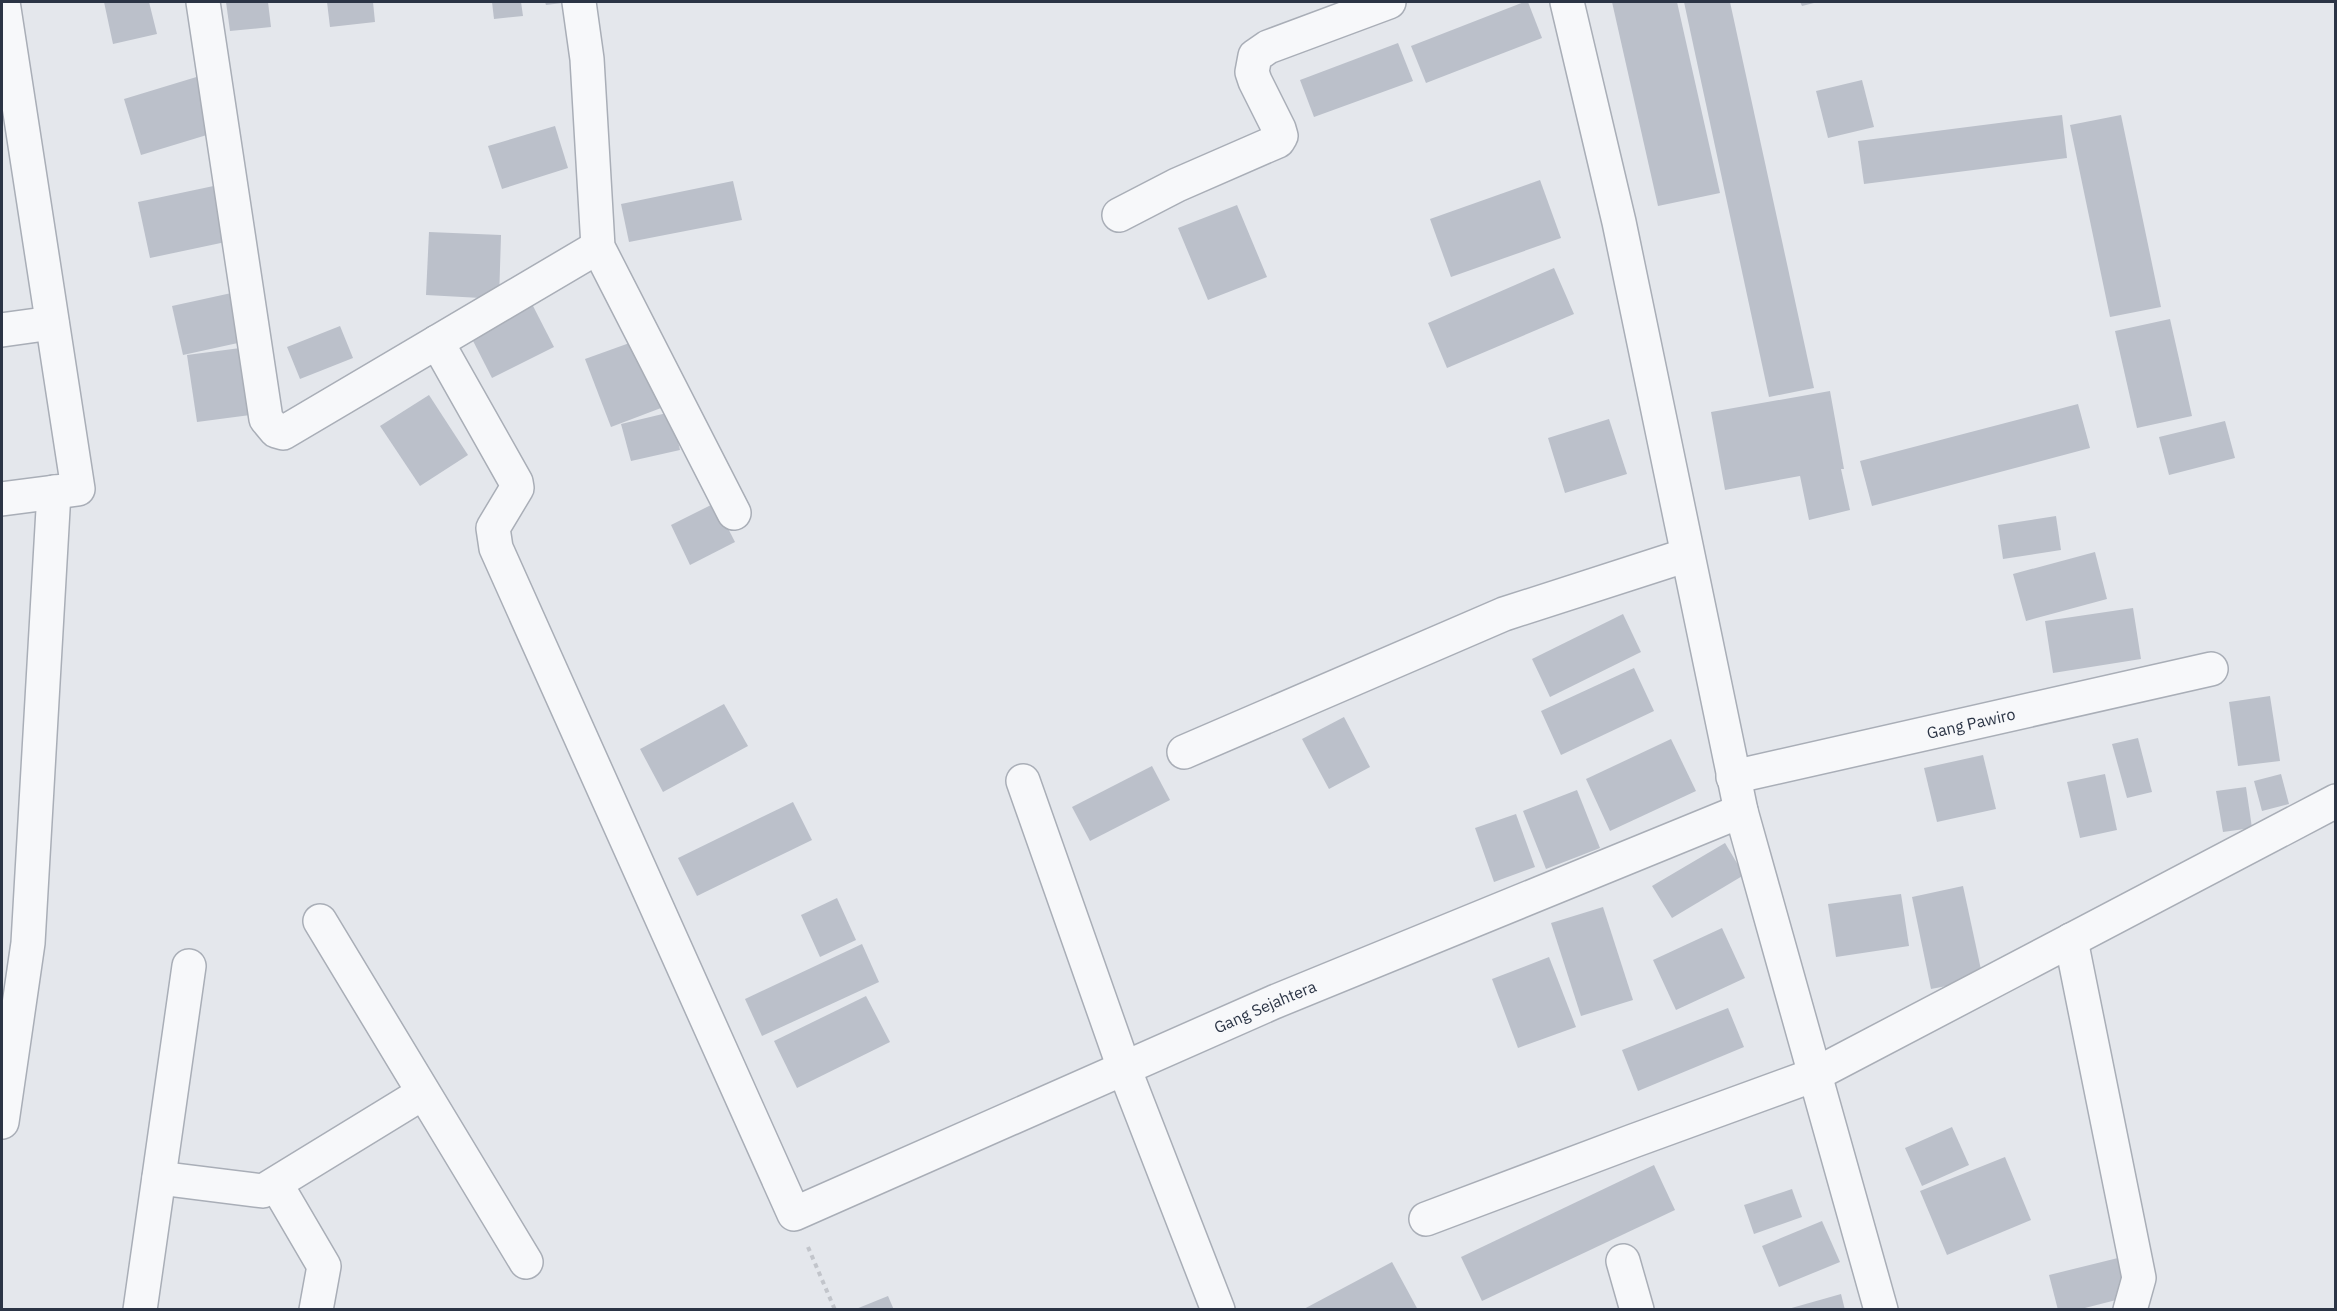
<svg xmlns="http://www.w3.org/2000/svg" width="2337" height="1311" viewBox="0 0 2337 1311" font-family="'IBM Plex Sans',sans-serif">
	<style>
		.building { fill: #bbc0ca }
		.lines { fill: none; stroke-linecap: round; stroke-linejoin: round }
		.minor-casing { stroke: #a9aeb7; stroke-width: 36 }
		.path { stroke: #c2c5cb; stroke-width: 4; stroke-dasharray: 4.5 4.5; stroke-linecap: butt }
		.minor { stroke: #f7f8fa; stroke-width: 33 }
		.labels { text-anchor: middle; dominant-baseline: central; stroke-width: 4.5; stroke-linejoin: round; paint-order: stroke }
		.street-label { font-size: 16px; fill: #2b3445; stroke: #f4f6f9 }
	</style>
	<rect width="100%" height="100%" fill="#e4e7ec"/>
	<g class="building">
		<polygon points="104,2 149,2 157,34 113,44"/>
		<polygon points="226,2 268,2 271,27 230,31"/>
		<polygon points="327,2 373,2 375,22 330,27"/>
		<polygon points="492,2 521,2 523,16 494,19"/>
		<polygon points="545,2 562,2 562,3 546,5"/>
		<polygon points="1524,2 1528,2 1542,38 1426,83 1411,46"/>
		<polygon points="1612,2 1677,2 1720,193 1658,206"/>
		<polygon points="1684,2 1730,2 1814,388 1769,397"/>
		<polygon points="1800,2 1818,2 1802,6"/>
		<polygon points="1398,43 1413,81 1314,117 1300,80"/>
		<polygon points="203,75 220,131 141,155 124,99"/>
		<polygon points="1862,80 1874,127 1828,138 1816,91"/>
		<polygon points="2062,115 2067,158 1864,184 1858,141"/>
		<polygon points="2121,115 2161,307 2110,317 2070,125"/>
		<polygon points="555,126 568,168 502,189 488,146"/>
		<polygon points="1540,180 1561,238 1451,277 1430,219"/>
		<polygon points="733,181 742,220 629,242 621,204"/>
		<polygon points="223,184 235,240 150,258 138,202"/>
		<polygon points="1237,205 1267,277 1208,300 1178,228"/>
		<polygon points="429,232 501,235 499,299 426,295"/>
		<polygon points="1554,268 1574,314 1447,368 1428,323"/>
		<polygon points="236,292 247,341 183,355 172,306"/>
		<polygon points="532,304 554,347 492,378 470,335"/>
		<polygon points="2170,319 2192,416 2137,428 2115,331"/>
		<polygon points="340,326 353,358 300,379 287,347"/>
		<polygon points="635,341 661,408 611,427 585,359"/>
		<polygon points="248,347 258,414 197,422 187,355"/>
		<polygon points="1830,391 1844,469 1841,469 1850,510 1809,520 1800,476 1725,490 1711,412"/>
		<polygon points="429,395 468,455 420,486 380,426"/>
		<polygon points="2078,404 2090,448 1872,506 1860,461"/>
		<polygon points="671,412 680,450 631,461 621,424"/>
		<polygon points="1609,419 1627,474 1565,493 1548,438"/>
		<polygon points="2225,421 2235,458 2169,475 2159,437"/>
		<polygon points="715,503 735,542 690,565 671,525"/>
		<polygon points="2056,516 2061,550 2003,559 1998,525"/>
		<polygon points="2095,552 2107,599 2026,621 2013,574"/>
		<polygon points="2133,608 2141,659 2053,673 2045,621"/>
		<polygon points="1623,614 1641,652 1550,697 1532,659"/>
		<polygon points="1634,668 1654,711 1561,755 1541,711"/>
		<polygon points="2270,696 2280,761 2238,766 2229,702"/>
		<polygon points="724,704 748,746 663,792 640,749"/>
		<polygon points="1344,717 1370,767 1329,789 1302,739"/>
		<polygon points="2138,738 2152,792 2127,798 2112,744"/>
		<polygon points="1671,739 1696,791 1610,831 1586,779"/>
		<polygon points="1983,755 1996,809 1937,822 1924,768"/>
		<polygon points="1152,766 1170,800 1090,841 1072,807"/>
		<polygon points="2105,774 2117,830 2080,838 2067,782"/>
		<polygon points="2281,774 2289,804 2262,811 2254,781"/>
		<polygon points="2246,787 2252,828 2223,832 2216,791"/>
		<polygon points="1577,790 1600,848 1546,869 1523,811"/>
		<polygon points="793,802 812,840 697,896 678,858"/>
		<polygon points="1516,814 1535,867 1494,882 1475,828"/>
		<polygon points="1725,843 1744,875 1672,918 1652,886"/>
		<polygon points="1963,886 1983,979 1931,989 1912,897"/>
		<polygon points="1901,894 1909,946 1836,957 1828,904"/>
		<polygon points="837,898 856,940 820,957 801,915"/>
		<polygon points="1603,907 1633,1000 1581,1016 1551,923"/>
		<polygon points="1722,928 1745,978 1676,1010 1653,960"/>
		<polygon points="862,944 879,982 762,1036 745,999"/>
		<polygon points="1549,957 1576,1027 1518,1048 1492,979"/>
		<polygon points="866,996 890,1042 797,1088 774,1041"/>
		<polygon points="1728,1008 1744,1047 1638,1091 1622,1050"/>
		<polygon points="1952,1127 1969,1165 1922,1186 1905,1148"/>
		<polygon points="2005,1157 2031,1220 1947,1255 1920,1191"/>
		<polygon points="1654,1165 1675,1210 1482,1301 1461,1257"/>
		<polygon points="1792,1189 1802,1217 1754,1234 1744,1205"/>
		<polygon points="1822,1221 1840,1262 1779,1287 1762,1246"/>
		<polygon points="2122,1257 2132,1296 2077,1310 2058,1310 2049,1275"/>
		<polygon points="1392,1262 1418,1310 1302,1310"/>
		<polygon points="1841,1294 1845,1310 1788,1310 1788,1309"/>
		<polygon points="888,1296 894,1310 856,1310 856,1309"/>
	</g>
	<g class="lines">
		<defs>
			<g id="minor">
				<polyline points="203,2 266,419 276,431 283,433 598,247"/>
				<polyline points="579,2 587,59 598,247 734,513"/>
				<polyline points="1567,2 1619,222 1741,811 1881,1310"/>
				<polyline points="1119,215 1177,185 1278,141 1281,136 1279,129 1255,81 1252,72 1255,56 1268,47 1389,2"/>
				<polyline points="2,330 52,323"/>
				<path id="s1" d="M 437,342 L 516,482 L 517,488 L 493,528 L 496,548 L 794,1214 L 1274,1002 L 1741,811"/>
				<polyline points="2,499 78,489 3,2"/>
				<polyline points="1184,752 1504,614 1687,555"/>
				<path id="s2" d="M 1733,777 L 2211,669"/>
				<polyline points="1023,781 1124,1068 1218,1310"/>
				<polyline points="320,921 526,1262"/>
				<polyline points="2071,940 2139,1278 2130,1310"/>
				<polyline points="2,1122 28,943 54,492"/>
				<polyline points="159,1178 263,1191 423,1093"/>
				<polyline points="276,1184 324,1266 316,1310"/>
				<polyline points="1426,1219 1633,1141 1814,1075 2336,801"/>
				<polyline points="1623,1261 1637,1310"/>
				<polyline points="140,1310 189,966"/>
			</g>
		</defs>
		<use href="#minor" class="minor-casing"/>
		<polyline class="path" points="808,1247 835,1310"/>
		<use href="#minor" class="minor"/>
	</g>
	<g class="labels">
		<g class="street-label">
			<text stroke="none"><textPath href="#s2" startOffset="244">Gang Pawiro</textPath></text>
			<text stroke="none"><textPath href="#s1" startOffset="1478">Gang Sejahtera</textPath></text>
		</g>
	</g>
	<rect width="2337" height="1311" fill="none" stroke="#2b3445" stroke-width="6"/>
</svg>
